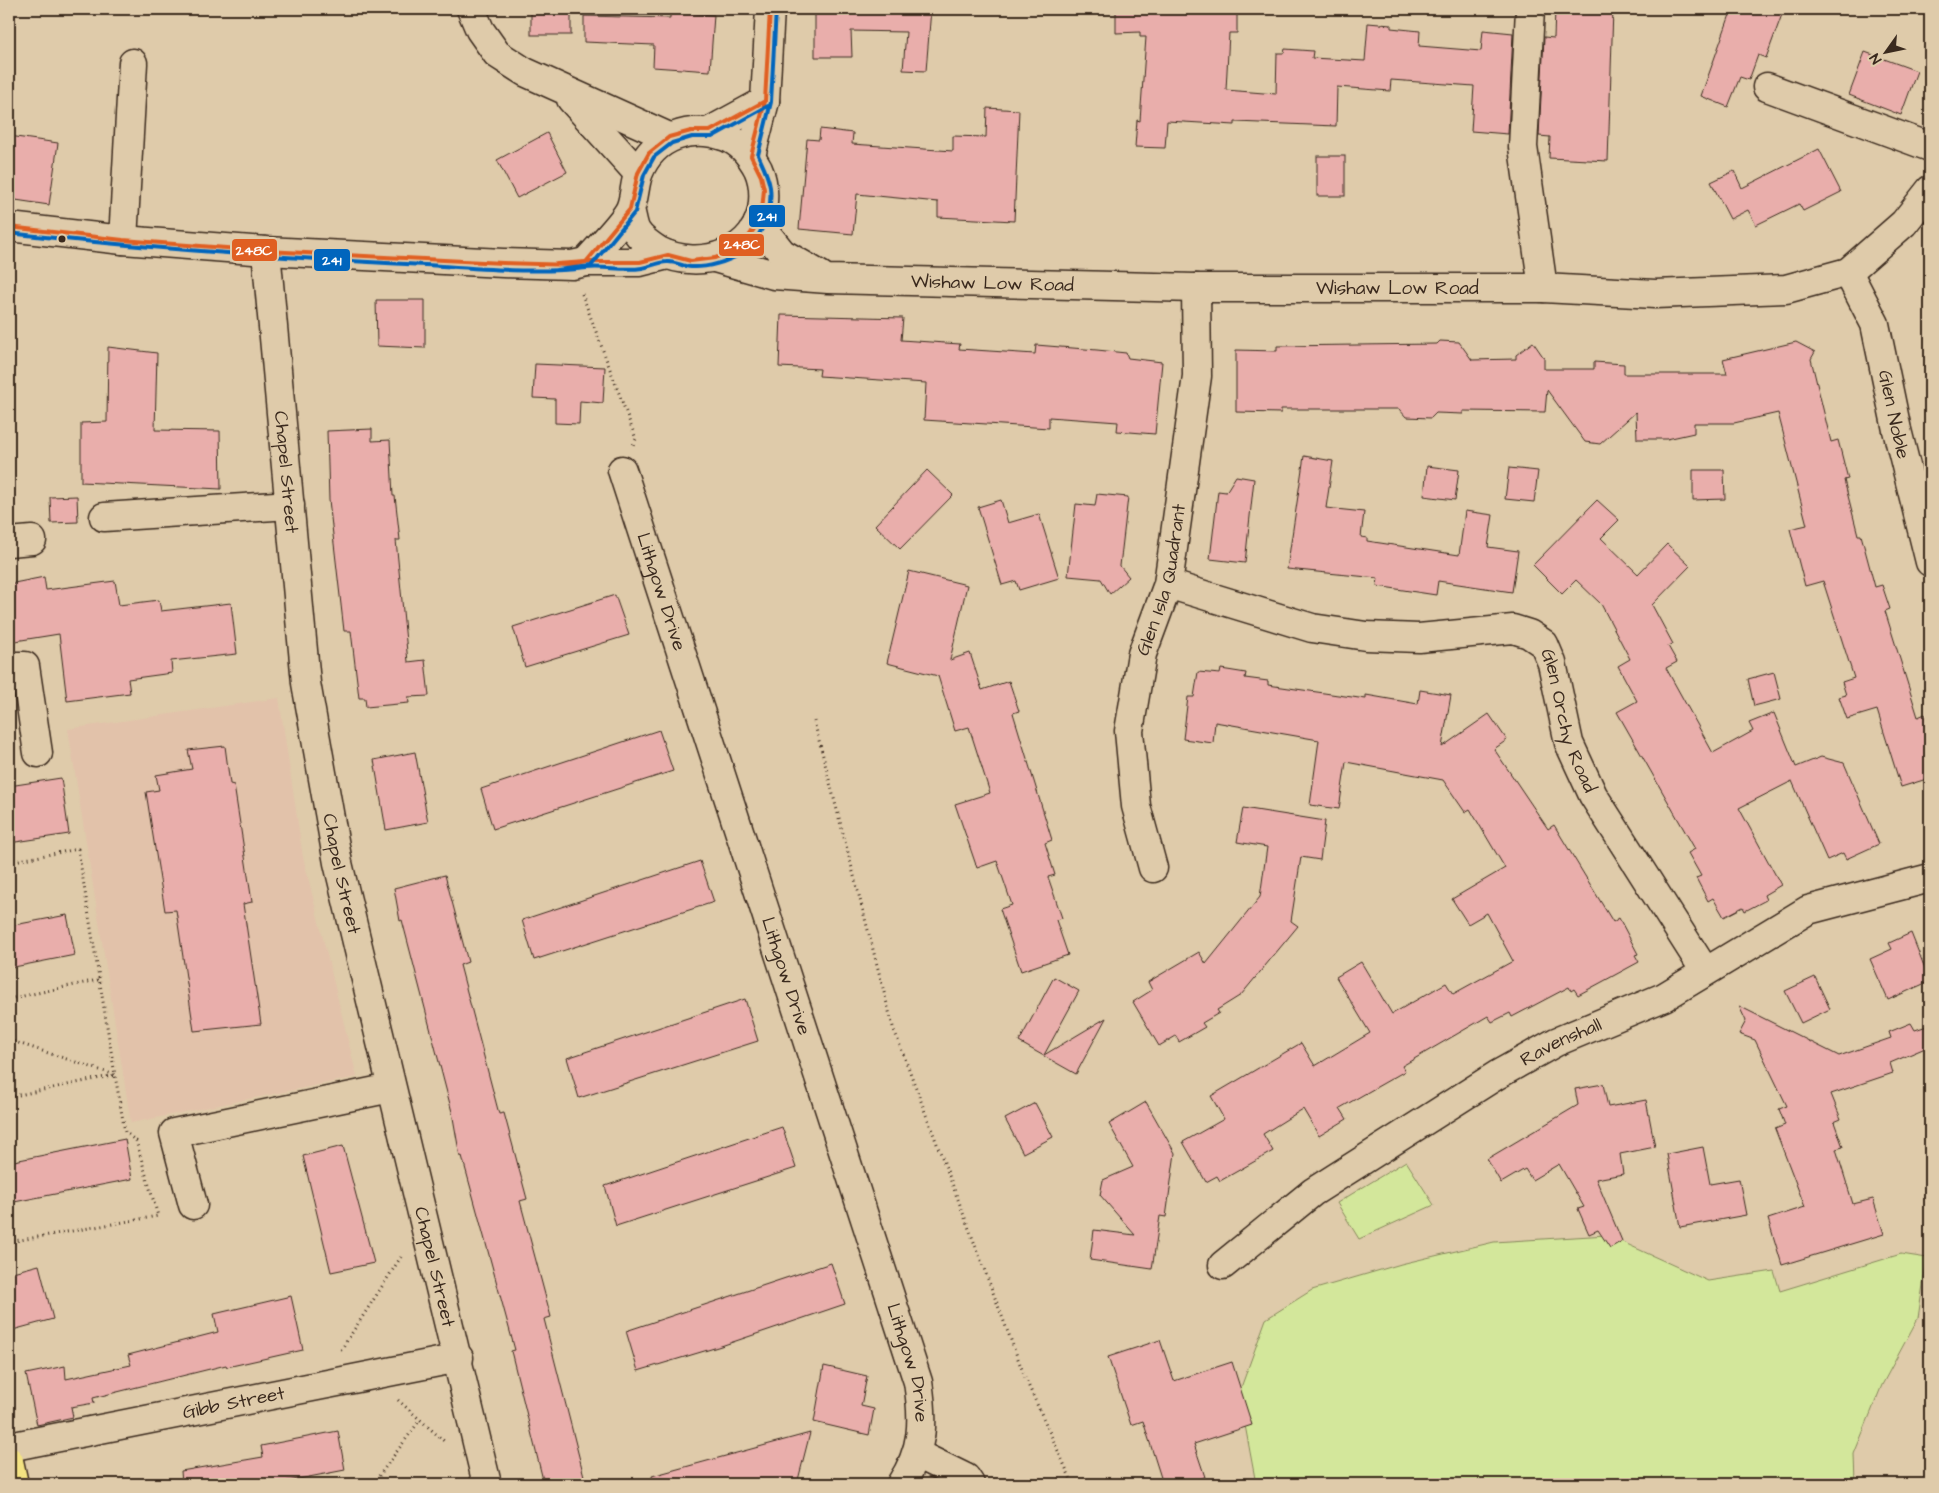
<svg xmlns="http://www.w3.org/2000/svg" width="1939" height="1493" viewBox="0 0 1939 1493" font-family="'Architects Daughter',sans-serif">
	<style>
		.built { fill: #e2c2aa }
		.green { fill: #d3e79b; stroke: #87885c }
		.building { fill: #e9aeab; stroke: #3b2a1e }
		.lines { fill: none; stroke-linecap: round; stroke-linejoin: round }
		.minor-casing { stroke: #3b2a1e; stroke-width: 31 }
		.major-casing { stroke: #3b2a1e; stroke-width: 31 }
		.path { stroke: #3b2a1e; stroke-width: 3; stroke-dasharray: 1 4; stroke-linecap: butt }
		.minor { stroke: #dfcbaa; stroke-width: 28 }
		.major { stroke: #f4e382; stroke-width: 28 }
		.bus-1-casing { stroke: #dfcbaa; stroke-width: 8 }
		.bus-2-casing { stroke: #dfcbaa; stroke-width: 8 }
		.bus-1 { stroke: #e05f22; stroke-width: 4 }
		.bus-2 { stroke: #0065bd; stroke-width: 4 }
		.bus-dot { fill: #3b2a1e; stroke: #dfcbaa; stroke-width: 2 }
		.labels { text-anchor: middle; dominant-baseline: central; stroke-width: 4.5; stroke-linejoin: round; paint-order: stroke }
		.street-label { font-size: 19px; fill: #3b2a1e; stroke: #dfcbaa }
		.line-badge { stroke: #dfcbaa; stroke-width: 2 }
		.badge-label { font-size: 14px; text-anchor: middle; font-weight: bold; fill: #fff }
	</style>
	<rect width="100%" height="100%" fill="#dfcbaa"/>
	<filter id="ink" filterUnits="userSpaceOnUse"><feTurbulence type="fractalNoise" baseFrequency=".02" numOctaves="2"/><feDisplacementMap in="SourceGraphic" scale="10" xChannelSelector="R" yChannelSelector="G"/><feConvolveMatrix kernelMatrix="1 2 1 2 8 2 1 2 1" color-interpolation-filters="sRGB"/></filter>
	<g filter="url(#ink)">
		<polygon class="built" points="279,698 303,857 357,1077 131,1123 68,729"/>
		<g class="green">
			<polygon points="1406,1161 1434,1205 1359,1239 1337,1203"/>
			<polygon points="1607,1235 1708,1281 1774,1271 1780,1291 1901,1254 1927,1258 1918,1318 1882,1385 1854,1454 1855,1484 1256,1484 1239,1393 1266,1319 1312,1290 1401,1264 1494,1242"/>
		</g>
		<g class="building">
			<rect x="531" y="9" width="40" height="26"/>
			<polygon points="815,9 931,9 926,71 903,70 906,32 851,31 852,57 815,57"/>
			<polygon points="1116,9 1237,9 1237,33 1229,33 1226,90 1276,94 1277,53 1284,53 1285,49 1313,51 1312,58 1365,61 1368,23 1391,25 1391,28 1420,31 1419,46 1481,51 1483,30 1513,33 1508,134 1471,131 1474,86 1391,80 1390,91 1337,87 1336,126 1235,122 1235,125 1167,121 1165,148 1135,147 1137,120 1140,121 1146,37 1140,37 1140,32 1116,33"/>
			<polygon points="1555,9 1613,9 1608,161 1549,158 1550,137 1539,136 1544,37 1554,38"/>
			<polygon points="1732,9 1784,9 1766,58 1758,55 1749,80 1740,77 1728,107 1701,96"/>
			<polygon points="670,12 714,15 710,71 653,67 654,45 584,42 584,16 670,18"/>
			<polygon points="1865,52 1917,71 1901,115 1849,95"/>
			<polygon points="987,108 1019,110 1014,221 938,217 938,202 857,194 853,234 799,229 807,139 819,140 820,129 853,133 852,144 953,151 953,136 986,137"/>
			<polygon points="547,133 567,172 517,198 497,160"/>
			<polygon points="9,136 58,143 49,205 9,199"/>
			<polygon points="1819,149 1841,192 1803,211 1799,204 1756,225 1748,210 1730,219 1711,182 1734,171 1742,188"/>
			<rect x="1317" y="156" width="28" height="40"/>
			<polygon points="376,300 425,300 425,348 377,346"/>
			<polygon points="781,315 903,318 901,340 960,344 959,349 1035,354 1036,345 1097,350 1126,353 1128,358 1162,362 1155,434 1117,431 1118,422 1049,417 1049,428 924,420 926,383 819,376 820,369 779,367"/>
			<polygon points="1440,341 1459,342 1472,360 1516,359 1516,355 1533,342 1544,358 1544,369 1594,369 1594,362 1624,364 1624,374 1727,374 1723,359 1796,342 1815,352 1811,359 1831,442 1838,440 1848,479 1844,480 1858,535 1861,535 1875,587 1882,585 1890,609 1885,611 1918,717 1925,714 1930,732 1930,778 1901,787 1877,710 1847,719 1839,697 1846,695 1842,682 1854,678 1823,581 1805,586 1790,529 1807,525 1778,413 1734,423 1694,423 1694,433 1667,439 1637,439 1636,412 1600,444 1585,442 1547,390 1545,412 1463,411 1463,414 1436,413 1431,418 1406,417 1399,409 1281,409 1281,413 1236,412 1236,350 1277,351 1277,346 1437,344"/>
			<polygon points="108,347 157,353 155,430 220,431 221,489 81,482 81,423 107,422"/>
			<polygon points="535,364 605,367 603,403 580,401 579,424 555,423 555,399 533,398"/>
			<polygon points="372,429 372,441 390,440 393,496 395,496 400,540 396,540 408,662 425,660 429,696 408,697 409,703 366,707 365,698 359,698 351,631 344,631 329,500 327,431"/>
			<polygon points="1304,456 1333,461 1326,508 1364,512 1361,537 1367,538 1367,541 1459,555 1465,511 1493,515 1488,547 1518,551 1512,592 1438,581 1436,595 1377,586 1378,578 1287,569"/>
			<polygon points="1427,466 1459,470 1455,500 1424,496"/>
			<polygon points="1509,468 1538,471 1534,502 1505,499"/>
			<polygon points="927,470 953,495 900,549 875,525"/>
			<polygon points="1693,470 1724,470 1725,499 1693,500"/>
			<polygon points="1236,476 1254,479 1245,563 1210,559 1218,491 1226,492"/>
			<polygon points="1097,494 1128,497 1120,566 1129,577 1110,594 1101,579 1068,576 1076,504 1095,506"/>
			<polygon points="77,496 78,522 51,523 50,497"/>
			<polygon points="1001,500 1008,523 1039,514 1059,578 1019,590 1016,581 1002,585 978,507"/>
			<polygon points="1597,500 1619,520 1601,538 1638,574 1667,544 1690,566 1652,605 1673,644 1668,646 1677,662 1666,668 1713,753 1753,731 1749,723 1774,713 1796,767 1821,757 1844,763 1879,844 1846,859 1843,853 1827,860 1792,781 1739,808 1781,885 1764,895 1766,900 1745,911 1743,907 1724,917 1713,898 1708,901 1696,878 1701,876 1688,853 1695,849 1617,712 1637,701 1618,666 1630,659 1601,604 1576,580 1562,594 1533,565"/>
			<polygon points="909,571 967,585 950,660 970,653 982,690 1009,681 1019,711 1013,713 1052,840 1045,843 1055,875 1048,877 1062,918 1056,920 1068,955 1021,971 1000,909 1012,905 997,861 977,868 955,804 990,793 969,727 955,731 938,676 887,663"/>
			<polygon points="44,577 46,590 115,581 119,605 159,600 161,611 231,603 237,654 171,661 172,673 128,679 130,693 67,701 59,634 9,642 9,584"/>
			<polygon points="615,595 629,635 525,667 513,627"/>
			<polygon points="1221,669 1246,673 1245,678 1268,681 1268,685 1366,699 1366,695 1418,704 1420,690 1451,695 1442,747 1489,714 1507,740 1494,749 1548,829 1554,825 1613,922 1619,918 1638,954 1635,955 1639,962 1578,995 1574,989 1571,991 1569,987 1512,1017 1510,1013 1492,1022 1488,1016 1402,1066 1405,1071 1340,1108 1347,1119 1319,1136 1303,1109 1263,1134 1273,1151 1220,1181 1217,1176 1206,1182 1183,1142 1224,1119 1211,1096 1301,1043 1315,1066 1370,1033 1336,977 1361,962 1392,1014 1446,983 1453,994 1513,961 1487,913 1468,924 1452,899 1505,868 1470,809 1465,812 1443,780 1346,762 1339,809 1310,805 1319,740 1215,722 1213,743 1183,739 1188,697 1194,697 1198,672 1220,674"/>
			<polygon points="1774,672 1781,699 1754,706 1748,679"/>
			<polygon points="659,730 673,771 493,829 481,789"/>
			<polygon points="225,746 230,784 234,785 252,902 243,904 261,1024 194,1031 176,910 165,911 146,792 159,790 156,775 192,769 188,750"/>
			<polygon points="415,752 428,822 386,830 374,760"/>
			<polygon points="61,778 69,834 9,843 9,786"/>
			<polygon points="1243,808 1325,821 1320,860 1301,857 1291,921 1298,926 1241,995 1217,1010 1219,1013 1202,1023 1205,1027 1179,1042 1176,1036 1159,1046 1133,1002 1152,990 1148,982 1199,952 1206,964 1260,897 1267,847 1237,842"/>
			<polygon points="700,861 714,902 534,960 522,920"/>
			<polygon points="445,875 468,962 460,965 499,1114 504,1113 527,1199 520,1201 551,1317 544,1319 586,1484 544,1484 511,1351 515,1350 462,1156 460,1157 452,1112 402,920 400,921 394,888"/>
			<polygon points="67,915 75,955 9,968 9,926"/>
			<polygon points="1911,933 1930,981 1888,1000 1870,959 1892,949 1889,943"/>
			<polygon points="1054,977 1079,991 1044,1055 1106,1018 1076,1074 1019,1042"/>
			<polygon points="1815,977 1830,1009 1801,1023 1785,991"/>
			<polygon points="745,999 758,1041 579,1098 567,1058"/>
			<polygon points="1739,1006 1839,1056 1891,1038 1889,1032 1911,1023 1915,1030 1930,1025 1930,1046 1890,1063 1893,1073 1831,1094 1841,1119 1834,1122 1843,1147 1836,1149 1853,1204 1873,1199 1884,1234 1782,1265 1768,1219 1805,1207 1775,1129 1785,1125 1779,1109 1787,1106 1755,1040 1739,1034 1746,1021"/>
			<polygon points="1603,1084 1608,1107 1646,1100 1655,1147 1620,1154 1623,1174 1596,1179 1622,1241 1610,1248 1598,1230 1589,1234 1578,1209 1584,1207 1559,1164 1532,1180 1525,1169 1501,1183 1487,1159 1578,1105 1575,1089"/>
			<polygon points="1146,1102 1175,1153 1166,1217 1160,1216 1152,1269 1090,1260 1094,1230 1135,1235 1100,1195 1103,1180 1133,1167 1109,1124"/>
			<polygon points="1035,1103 1053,1137 1023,1153 1005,1119"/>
			<polygon points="782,1127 796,1168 616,1226 605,1186"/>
			<polygon points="125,1139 132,1179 9,1203 9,1162"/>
			<polygon points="343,1146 374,1263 331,1272 303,1156"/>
			<polygon points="1703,1147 1710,1184 1739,1179 1746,1215 1680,1227 1667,1154"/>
			<polygon points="831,1263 845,1304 721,1346 638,1371 626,1331"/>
			<polygon points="39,1265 53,1319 9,1331 9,1273"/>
			<polygon points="291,1296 303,1350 227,1367 226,1365 93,1398 94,1403 71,1407 73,1417 37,1425 26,1374 65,1366 66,1379 131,1365 128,1355 218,1332 214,1314"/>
			<polygon points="1160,1340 1174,1381 1232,1362 1252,1425 1194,1444 1205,1477 1182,1484 1163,1484 1143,1421 1131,1425 1108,1357"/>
			<polygon points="824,1366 867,1376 861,1406 874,1409 869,1435 814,1422"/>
			<polygon points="338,1431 345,1470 273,1484 182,1484 181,1471 263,1457 261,1446"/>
			<polygon points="810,1433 797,1484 653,1484 652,1476"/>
		</g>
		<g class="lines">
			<defs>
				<g id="minor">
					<polyline points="471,9 480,30 497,54 525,72 669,137"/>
					<polyline points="1530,9 1523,147 1543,288"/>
					<polyline points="1767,87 1930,147"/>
					<polyline points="571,99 638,173"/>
					<polyline points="710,131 765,101"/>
					<polyline points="751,156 765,101 770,9"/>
					<polyline points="758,223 782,253 820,275"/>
					<polyline points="9,227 123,240 266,251 503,263 572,265 586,262 640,262 668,255"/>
					<polyline points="123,240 133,63"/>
					<path id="s1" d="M 266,251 L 306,683 L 338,863 L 487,1484"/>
					<path id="s2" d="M 715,258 L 774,275 L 828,279 L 1196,288 L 1543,288 L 1655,294 L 1786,289 L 1848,272 L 1904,223 L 1930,190"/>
					<path d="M 586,262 C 597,249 624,222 630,209 C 635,198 634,184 639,172 C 654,136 691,124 726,137 C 740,142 751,156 758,169 C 763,180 764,190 763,202 C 760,253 700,272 659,251 C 651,246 641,239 636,231 C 633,225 632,216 630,209"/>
					<path id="s3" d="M 1848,272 L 1875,324 L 1897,430 L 1930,562"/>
					<path id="s4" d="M 622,470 L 918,1382 C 924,1421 924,1449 901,1484"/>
					<polyline points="104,517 290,505"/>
					<polyline points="9,542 32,540"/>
					<path id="s5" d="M 1168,584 L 1312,628 L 1366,636 L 1419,638 L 1513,629 L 1529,634 L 1544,644 L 1552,663 L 1569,743 L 1593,795 L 1705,971"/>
					<polyline points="9,666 25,666 38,753"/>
					<path id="s6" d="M 1153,868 L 1136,806 L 1129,731 L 1142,654 L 1168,584 L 1197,376 L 1196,288"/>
					<polyline points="193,1205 174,1133 391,1088"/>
					<path id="s7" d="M 1223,1265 L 1313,1192 L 1497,1075 L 1556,1042 L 1664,997 L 1808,910 L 1930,878"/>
					<path id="s8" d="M 9,1447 L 459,1358"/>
					<polyline points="917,1454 966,1478 970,1484"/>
				</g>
				<polyline id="major" points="9,1461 14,1484"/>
			</defs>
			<use href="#minor" class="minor-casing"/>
			<use href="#major" class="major-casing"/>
			<g class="path">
				<polyline points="582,294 636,439 633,445"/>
				<polyline points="814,721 893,1027 1026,1380 1073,1484"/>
				<polyline points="9,862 78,849 115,1075 9,1040"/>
				<polyline points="9,999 98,980"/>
				<polyline points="9,1097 115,1075 125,1132 136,1141 158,1216 9,1242"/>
				<polyline points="341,1350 401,1257"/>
				<polyline points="398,1400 445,1442"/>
				<polyline points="373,1484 420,1420"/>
			</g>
			<use href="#minor" class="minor"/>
			<use href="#major" class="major"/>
			<defs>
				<g id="bus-1">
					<polyline points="9,227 123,240 266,251 503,263 572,265 586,262 640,262 668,255 691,261 715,258 736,249 745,242 758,223 762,211 764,189 761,176 751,156 765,101 770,9"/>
					<polyline points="557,264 586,262 630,209 638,173 649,153 669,137 691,131 710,131 765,101"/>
				</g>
				<g id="bus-2">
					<path d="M 9,233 C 147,249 286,258 425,265 C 478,268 533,274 586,268 C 605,266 624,271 642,268 C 650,267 658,262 667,262 C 675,261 683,267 691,267 C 707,268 727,262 740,254 C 761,241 773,211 770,187 C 768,175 763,166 758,155 L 771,102 L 776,9"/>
					<polyline points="557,270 591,266 635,212 644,175 654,157 672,143 692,137 712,137 768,106"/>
				</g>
			</defs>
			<use href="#bus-1" class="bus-1-casing"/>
			<use href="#bus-2" class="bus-2-casing"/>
			<use href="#bus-1" class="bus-1"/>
			<use href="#bus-2" class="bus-2"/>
		</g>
	</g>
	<circle class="bus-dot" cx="62" cy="239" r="4.5"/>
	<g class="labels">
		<g class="street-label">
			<text stroke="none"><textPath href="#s2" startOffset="280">Wishaw Low Road</textPath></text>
			<text stroke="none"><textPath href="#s2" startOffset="685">Wishaw Low Road</textPath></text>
			<text stroke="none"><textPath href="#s3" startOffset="151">Glen Noble</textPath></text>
			<text stroke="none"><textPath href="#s1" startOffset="222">Chapel Street</textPath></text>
			<text stroke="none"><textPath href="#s6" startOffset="295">Glen Isla Quadrant</textPath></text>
			<text stroke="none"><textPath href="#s4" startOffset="128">Lithgow Drive</textPath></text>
			<text stroke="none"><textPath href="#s5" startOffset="468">Glen Orchy Road</textPath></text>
			<text stroke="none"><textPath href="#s1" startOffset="628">Chapel Street</textPath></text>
			<text stroke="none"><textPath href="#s4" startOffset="532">Lithgow Drive</textPath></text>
			<text stroke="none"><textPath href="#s7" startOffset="406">Ravenshall</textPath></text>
			<text stroke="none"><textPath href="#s1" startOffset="1032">Chapel Street</textPath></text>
			<text stroke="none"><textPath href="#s4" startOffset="938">Lithgow Drive</textPath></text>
			<text stroke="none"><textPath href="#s8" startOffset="229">Gibb Street</textPath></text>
		</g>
	</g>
	<g class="line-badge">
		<rect x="748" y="204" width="38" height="24" rx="5" fill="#0065bd"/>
		<rect x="718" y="233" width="47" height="24" rx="5" fill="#e05f22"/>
		<rect x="231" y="238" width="47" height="24" rx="5" fill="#e05f22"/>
		<rect x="313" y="248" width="38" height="24" rx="5" fill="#0065bd"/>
	</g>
	<g class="badge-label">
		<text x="767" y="221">241</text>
		<text x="742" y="249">248C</text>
		<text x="254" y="255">248C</text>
		<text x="332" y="265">241</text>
	</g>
	<rect width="1939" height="1493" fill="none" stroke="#dfcbaa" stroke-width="30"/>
	<rect x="15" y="15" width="1909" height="1463" fill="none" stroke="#3b2a1e" stroke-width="2" filter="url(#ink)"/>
	<g transform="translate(1886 52) rotate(237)" stroke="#dfcbaa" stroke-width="4" paint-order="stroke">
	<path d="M0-4L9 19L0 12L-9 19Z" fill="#3b2a1e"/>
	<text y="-8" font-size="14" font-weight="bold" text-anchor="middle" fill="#3b2a1e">N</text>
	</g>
</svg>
